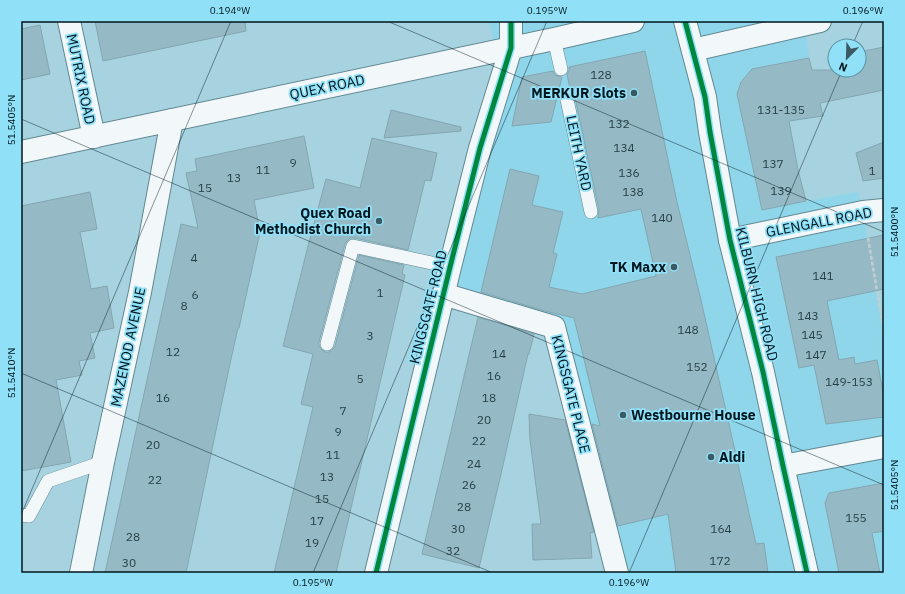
<svg xmlns="http://www.w3.org/2000/svg" width="905" height="594" viewBox="0 0 905 594" font-family="'IBM Plex Sans',sans-serif">
	<style>
		.built { fill: #90d6ea }
		.building { fill: #96bac5; stroke: #83a6b1 }
		.lines { fill: none; stroke-linecap: round; stroke-linejoin: round }
		.lane-casing { stroke: #618892; stroke-width: 14 }
		.street-casing { stroke: #618892; stroke-width: 24 }
		.secondary-casing { stroke: #618892; stroke-width: 24 }
		.primary-casing { stroke: #618892; stroke-width: 24 }
		.path { stroke: #c0ced2; stroke-width: 2.5; stroke-dasharray: 4 2; stroke-linecap: butt }
		.lane { stroke: #f2f8fa; stroke-width: 13 }
		.street { stroke: #f2f8fa; stroke-width: 22 }
		.secondary { stroke: #f2f8fa; stroke-width: 22 }
		.primary { stroke: #f2f8fa; stroke-width: 22 }
		.cycleway-casing { stroke: #90e0f7; stroke-width: 8 }
		.cycleway { stroke: #00873e; stroke-width: 5 }
		.ticks { fill: none; stroke: #00171e; stroke-width: 1; stroke-opacity: 0.45 }
		.poi-dot { fill: #3a5962; stroke: #90e0f7; stroke-width: 1.5 }
		.labels { text-anchor: middle; dominant-baseline: central; stroke-width: 3.5; stroke-linejoin: round; paint-order: stroke }
		.number-label { font-size: 12px; fill: #264048 }
		.street-label { font-size: 14px; fill: #00171e; stroke: #90e0f7 }
		.poi-label { font-size: 14px; font-weight: bold; fill: #00171e; stroke: #90e0f7; text-anchor: end }
		.neatline { fill: none; stroke: #00171e; stroke-width: 1.5 }
		.ticks-label { font-size: 10px; text-anchor: middle; fill: #00171e }
	</style>
	<rect width="100%" height="100%" fill="#a7d3e0"/>
	<polygon class="built" points="489,21 805,21 809,58 823,116 789,121 794,144 790,145 795,170 799,170 806,201 858,192 863,212 884,336 884,573 615,573 558,324 451,291 498,58"/>
	<g class="building">
		<polygon points="95,21 245,21 246,31 103,61"/>
		<polygon points="40,25 50,74 21,80 21,29"/>
		<polygon points="884,47 884,90 820,103 823,116 789,121 798,170 806,201 762,210 737,94 741,82 752,69 809,58 812,70 859,70 859,52"/>
		<polygon points="645,51 677,202 701,300 756,544 764,543 768,573 676,573 668,514 618,526 592,424 600,426 574,318 545,311 481,292 510,169 539,176 532,205 563,212 553,253 557,254 549,287 582,294 656,276 641,209 598,218 599,210 574,93 570,89 567,74 569,71 569,67"/>
		<polygon points="553,71 555,75 558,76 562,77 551,122 512,126 522,77"/>
		<polygon points="391,110 461,127 461,131 384,138"/>
		<polygon points="304,136 314,188 254,200 260,232 239,328 238,328 231,359 186,573 105,573 181,224 198,228 186,173 197,171 195,159"/>
		<polygon points="372,138 437,153 431,181 425,180 408,250 355,238 350,238 347,241 345,244 319,342 319,346 322,350 325,352 329,352 333,349 335,346 359,255 404,265 402,274 405,275 336,573 274,573 313,407 301,404 313,354 283,346 308,246 326,179 360,188"/>
		<polygon points="884,142 884,178 863,181 856,153"/>
		<polygon points="90,192 97,229 80,232 91,289 107,286 114,328 90,333 95,358 79,361 82,375 56,380 71,462 21,471 21,206"/>
		<polygon points="884,235 884,289 827,301 839,360 854,357 855,364 877,360 884,397 884,417 826,424 814,365 799,368 776,257"/>
		<polygon points="478,317 534,334 529,354 528,354 501,474 479,568 422,554"/>
		<polygon points="529,414 565,420 594,532 590,533 592,558 533,560 532,524 541,524 530,440"/>
		<polygon points="884,483 884,531 872,533 880,573 839,573 825,503 829,493"/>
	</g>
	<g class="lines">
		<defs>
			<g id="lane">
				<polyline points="554,39 561,69"/>
				<polyline points="566,95 591,212"/>
				<polyline points="327,344 353,246 450,267"/>
				<polyline points="21,515 29,516 48,481 103,462"/>
			</g>
			<g id="street">
				<polyline points="69,21 94,137"/>
				<polyline points="693,50 820,21"/>
				<polyline points="730,240 863,212 884,210"/>
				<polyline points="443,294 554,327 617,573"/>
				<polyline points="783,466 884,447"/>
				<polyline points="81,573 103,462 140,292 172,120"/>
				<polyline points="376,573 450,267 480,148 511,48 511,21"/>
			</g>
			<polyline id="secondary" points="21,152 554,39 633,21"/>
			<polyline id="primary" points="685,21 705,97 710,132 730,240 763,372 783,466 807,573"/>
		</defs>
		<use href="#lane" class="lane-casing"/>
		<use href="#street" class="street-casing"/>
		<use href="#secondary" class="secondary-casing"/>
		<use href="#primary" class="primary-casing"/>
		<polyline class="path" points="868,238 884,332"/>
		<use href="#lane" class="lane"/>
		<use href="#street" class="street"/>
		<use href="#secondary" class="secondary"/>
		<use href="#primary" class="primary"/>
		<defs>
			<g id="cycleway">
				<polyline points="685,21 705,97 710,132 730,240 763,372 783,466 807,573"/>
				<polyline points="376,573 450,267 480,148 511,48 511,21"/>
			</g>
		</defs>
		<use href="#cycleway" class="cycleway-casing"/>
		<use href="#cycleway" class="cycleway"/>
	</g>
	<path class="ticks" d="M 387,21 L 884,232M 852,46 L 863,21M 21,119 L 884,485M 21,373 L 493,573M 21,515 L 231,21M 313,573 L 547,21M 629,573 L 842,70"/>
	<g class="poi-dot">
		<circle cx="634" cy="93" r="4"/>
		<circle cx="379" cy="221" r="4"/>
		<circle cx="674" cy="267" r="4"/>
		<circle cx="623" cy="415" r="4"/>
		<circle cx="711" cy="457" r="4"/>
	</g>
	<g class="labels">
		<g class="number-label">
			<text x="601" y="74">128</text>
			<text x="781" y="109">131-135</text>
			<text x="619" y="123">132</text>
			<text x="624" y="147">134</text>
			<text x="293" y="162">9</text>
			<text x="773" y="163">137</text>
			<text x="263" y="169">11</text>
			<text x="872" y="170">1</text>
			<text x="629" y="172">136</text>
			<text x="234" y="177">13</text>
			<text x="205" y="187">15</text>
			<text x="781" y="190">139</text>
			<text x="633" y="191">138</text>
			<text x="662" y="217">140</text>
			<text x="194" y="257">4</text>
			<text x="823" y="275">141</text>
			<text x="380" y="292">1</text>
			<text x="195" y="294">6</text>
			<text x="184" y="305">8</text>
			<text x="808" y="315">143</text>
			<text x="688" y="329">148</text>
			<text x="812" y="334">145</text>
			<text x="370" y="335">3</text>
			<text x="173" y="351">12</text>
			<text x="499" y="353">14</text>
			<text x="816" y="354">147</text>
			<text x="697" y="366">152</text>
			<text x="494" y="375">16</text>
			<text x="360" y="378">5</text>
			<text x="849" y="381">149-153</text>
			<text x="163" y="397">16</text>
			<text x="489" y="397">18</text>
			<text x="343" y="410">7</text>
			<text x="484" y="419">20</text>
			<text x="338" y="431">9</text>
			<text x="479" y="440">22</text>
			<text x="153" y="444">20</text>
			<text x="333" y="454">11</text>
			<text x="474" y="463">24</text>
			<text x="327" y="476">13</text>
			<text x="155" y="479">22</text>
			<text x="469" y="484">26</text>
			<text x="322" y="498">15</text>
			<text x="464" y="506">28</text>
			<text x="856" y="517">155</text>
			<text x="317" y="520">17</text>
			<text x="458" y="528">30</text>
			<text x="721" y="528">164</text>
			<text x="133" y="536">28</text>
			<text x="312" y="542">19</text>
			<text x="453" y="550">32</text>
			<text x="720" y="560">172</text>
			<text x="129" y="562">30</text>
		</g>
		<g class="street-label">
			<text transform="translate(81 79) rotate(78)">MUTRIX ROAD</text>
			<text transform="translate(327 87) rotate(-12)">QUEX ROAD</text>
			<text transform="translate(579 153) rotate(78)">LEITH YARD</text>
			<text transform="translate(819 222) rotate(-11)">GLENGALL ROAD</text>
			<text transform="translate(757 294) rotate(76)">KILBURN HIGH ROAD</text>
			<text transform="translate(428 307) rotate(-76)">KINGSGATE ROAD</text>
			<text transform="translate(128 347) rotate(-78)">MAZENOD AVENUE</text>
			<text transform="translate(571 394) rotate(76)">KINGSGATE PLACE</text>
		</g>
		<g class="poi-label">
			<text x="626" y="93">MERKUR Slots</text>
			<text x="371" y="213">Quex Road<tspan x="371" dy="16">Methodist Church</tspan></text>
			<text x="666" y="267">TK Maxx</text>
			<text x="631" y="415" text-anchor="start">Westbourne House</text>
			<text x="719" y="457" text-anchor="start">Aldi</text>
		</g>
	</g>
	<rect width="905" height="594" fill="none" stroke="#90e0f7" stroke-width="44"/>
	<g transform="translate(847 58) rotate(203)"><circle r="19" fill="#90e0f7" stroke="#5690a0"/>
	<path d="M0-3L7 15L0 10L-7 15Z" fill="#3a5962"/>
	<text y="-6" font-size="11" font-weight="bold" text-anchor="middle" fill="#00171e">N</text>
	</g>
	<rect x="22" y="22" width="861" height="550" class="neatline"/>
	<g class="ticks-label">
		<text x="230" y="14">0.194°W</text>
		<text x="547" y="14">0.195°W</text>
		<text x="863" y="14">0.196°W</text>
		<text transform="translate(11 120) rotate(-90)" y="4">51.5405°N</text>
		<text transform="translate(894 232) rotate(-90)" y="4">51.5400°N</text>
		<text transform="translate(11 373) rotate(-90)" y="4">51.5410°N</text>
		<text transform="translate(894 485) rotate(-90)" y="4">51.5405°N</text>
		<text x="313" y="586">0.195°W</text>
		<text x="629" y="586">0.196°W</text>
	</g>
</svg>
